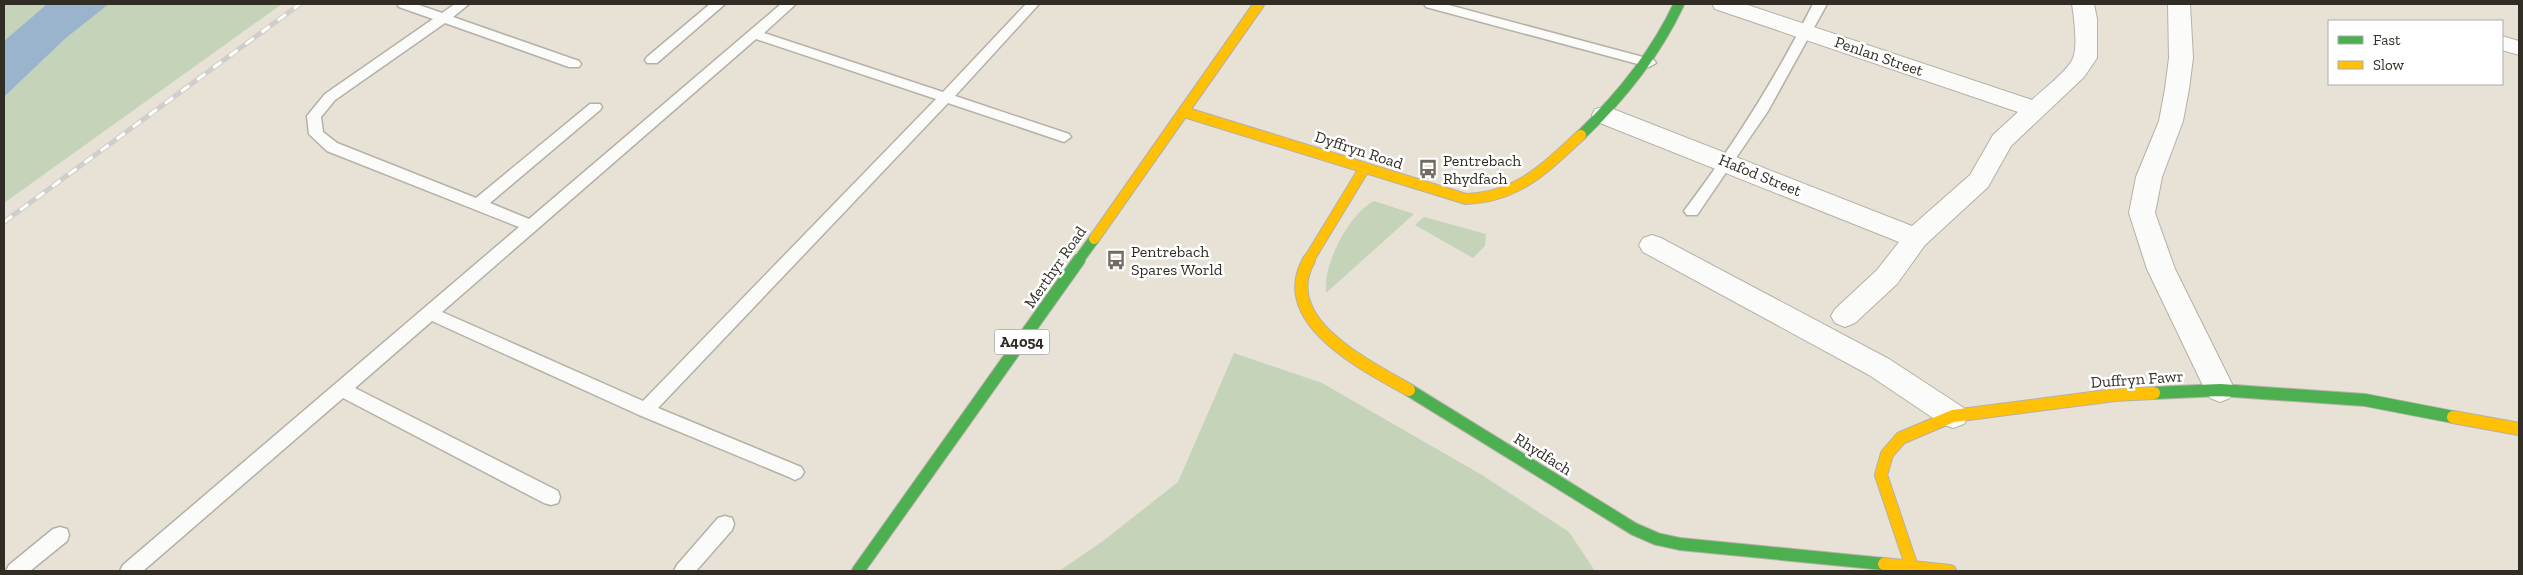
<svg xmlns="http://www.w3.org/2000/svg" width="2523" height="575" viewBox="0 0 2523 575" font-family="'Zilla Slab',serif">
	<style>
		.green { fill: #c5d3b8 }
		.water { fill: #9bb4cd }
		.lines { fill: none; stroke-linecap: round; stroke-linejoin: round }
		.lane-casing { stroke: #b5b1a7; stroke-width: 3 }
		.street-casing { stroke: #b5b1a7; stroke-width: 2 }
		.fast-far1-casing { stroke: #b5b1a7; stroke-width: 12 }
		.fast-casing { stroke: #b5b1a7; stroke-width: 14 }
		.slow-far1-casing { stroke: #b5b1a7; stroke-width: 12 }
		.slow-casing { stroke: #b5b1a7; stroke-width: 14 }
		.lane { fill: #fbfbf9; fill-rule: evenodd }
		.street { fill: #fbfbf9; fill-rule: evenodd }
		.fast-far1 { stroke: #4caf50; stroke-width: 10 }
		.fast { stroke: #4caf50; stroke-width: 12 }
		.slow-far1 { stroke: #ffc107; stroke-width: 10 }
		.slow { stroke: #ffc107; stroke-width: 12 }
		.rail-casing { stroke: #cfcecb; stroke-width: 5 }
		.rail { stroke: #fff; stroke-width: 3; stroke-dasharray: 10; stroke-linecap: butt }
		.labels { text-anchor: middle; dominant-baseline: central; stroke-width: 5; stroke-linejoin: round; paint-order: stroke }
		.shield { fill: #fff; stroke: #6f6c66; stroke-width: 1 }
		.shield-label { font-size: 15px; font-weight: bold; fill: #312d24 }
		.street-label { font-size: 16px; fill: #312d24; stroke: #fff }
		.poi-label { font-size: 16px; fill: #312d24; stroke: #fff; text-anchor: start }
	</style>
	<rect width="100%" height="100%" fill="#e7e2d5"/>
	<g class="green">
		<polygon points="4,4 47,4 4,41"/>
		<polygon points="109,4 282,4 4,203 4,97 66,38"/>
		<path d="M 1374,201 L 1414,214 L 1326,293 C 1323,264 1348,215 1374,201 Z"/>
		<polygon points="1424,217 1486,234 1485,246 1473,258 1415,225"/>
		<polygon points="1234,353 1322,383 1482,475 1569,532 1595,571 1059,571 1103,541 1178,482"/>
	</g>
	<polygon class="water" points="47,4 109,4 66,38 4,97 4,41"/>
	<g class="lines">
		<defs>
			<g id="lane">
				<path d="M 397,4 L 416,4 L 442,13 L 455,4 L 469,4 L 453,17 L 579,61 L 581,64 L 579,67 L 569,67 L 445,23 L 335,100 L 321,117 L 323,132 L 337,143 L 476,198 L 590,104 L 600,104 L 602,107 L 600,110 L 490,203 L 529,219 L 781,4 L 796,4 L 764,33 L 943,92 L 1026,4 L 1039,4 L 955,96 L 1069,134 L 1071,137 L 1064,142 L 948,103 L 658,408 L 801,467 L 804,472 L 801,477 L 795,480 L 789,477 L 639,415 L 432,321 L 355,388 L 558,491 L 560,497 L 558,503 L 551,505 L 544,503 L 343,398 L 143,571 L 120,571 L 123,565 L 519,227 L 327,151 L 309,134 L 307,116 L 325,94 L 433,19 L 399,7 ZM 756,39 L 936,99 L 643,401 L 442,312 Z"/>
				<polygon points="710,4 725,4 657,63 647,63 645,60 647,57"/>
				<polygon points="1424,4 1445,4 1654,60 1656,63 1649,67 1426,7"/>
				<path d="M 1813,4 L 1827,4 L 1768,111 L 1697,215 L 1687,215 L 1684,211 L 1687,207 C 1735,143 1777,76 1813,4 Z"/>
				<polygon points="725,516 732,518 734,524 732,530 696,571 674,571 677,565 718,518"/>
				<polygon points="60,527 67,529 69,535 67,541 30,571 6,571 9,565 53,529"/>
			</g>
			<g id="street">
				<path d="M 1712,4 L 1745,4 L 2032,100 C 2042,90 2068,71 2073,58 C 2078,46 2074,17 2072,4 L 2094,4 L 2097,19 L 2097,58 L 2084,77 L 2011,146 L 1988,187 L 1925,245 L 1897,284 L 1855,323 L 1845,327 L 1835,323 L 1831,316 L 1835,309 L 1877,270 L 1899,242 L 1595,121 L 1592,115 L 1595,109 L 1604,107 L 1613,109 L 1912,226 L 1970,175 L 1993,135 L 2018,112 L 1715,9 Z"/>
				<polygon points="2168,4 2190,4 2193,58 2189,89 2183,121 2162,177 2155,213 2175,269 2235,390 2230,398 2220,402 2210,398 2205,390 2147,269 2129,213 2136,177 2159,121 2165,89 2169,58"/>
				<polygon points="2502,36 2519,41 2519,55 2502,50"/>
				<polygon points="1652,235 1661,238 1889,359 1964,408 1968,416 1964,424 1953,428 1942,424 1869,375 1643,252 1639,245 1643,238"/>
			</g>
			<g id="fast-far1">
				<path d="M 1581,135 C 1622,96 1655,55 1679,4"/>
				<polyline points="1078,261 1094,239"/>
			</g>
			<g id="fast">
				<polyline points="1409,390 1634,529 1657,539 1680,544 1884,564"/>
				<polyline points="2154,393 2220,390 2365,400 2453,417"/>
				<polyline points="858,571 1079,260"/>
			</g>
			<g id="slow-far1">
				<path d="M 1184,112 L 1466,199 C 1518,197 1545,168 1581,135"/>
				<polyline points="1094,239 1259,4"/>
				<polyline points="1308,261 1364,169"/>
			</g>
			<g id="slow">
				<path d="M 1309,260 C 1274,321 1367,366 1409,390"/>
				<polyline points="2453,417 2519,429"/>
				<polyline points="1884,564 1950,571"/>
				<polyline points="1912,567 1881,475 1887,454 1901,438 1953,416 2115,395 2154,393"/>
			</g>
		</defs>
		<use href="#lane" class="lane-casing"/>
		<use href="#street" class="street-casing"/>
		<use href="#fast-far1" class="fast-far1-casing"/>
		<use href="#fast" class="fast-casing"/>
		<use href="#slow-far1" class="slow-far1-casing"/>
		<use href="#slow" class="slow-casing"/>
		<use href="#lane" class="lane"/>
		<use href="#street" class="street"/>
		<use href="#fast-far1" class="fast-far1"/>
		<use href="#fast" class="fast"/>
		<use href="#slow-far1" class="slow-far1"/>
		<use href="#slow" class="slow"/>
		<defs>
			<polyline id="rail" points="4,222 300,4"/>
		</defs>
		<use href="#rail" class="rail-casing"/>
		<use href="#rail" class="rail"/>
	</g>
	<defs>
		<symbol id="bus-bare" viewBox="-9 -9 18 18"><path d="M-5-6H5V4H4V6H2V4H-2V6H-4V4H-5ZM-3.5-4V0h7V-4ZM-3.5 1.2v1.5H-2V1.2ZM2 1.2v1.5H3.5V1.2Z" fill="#716c62" stroke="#fff" stroke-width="2.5" paint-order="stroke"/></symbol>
	</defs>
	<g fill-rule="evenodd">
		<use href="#bus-bare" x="1414" y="155" width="28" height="28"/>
		<use href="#bus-bare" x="1102" y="246" width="28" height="28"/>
	</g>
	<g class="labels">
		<rect class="shield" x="994.5" y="329.5" width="55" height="25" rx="4"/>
		<g class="shield-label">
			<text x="1022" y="342">A4054</text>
		</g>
		<g class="street-label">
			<text transform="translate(1879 56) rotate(19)">Penlan Street</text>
			<text transform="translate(1359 150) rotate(18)">Dyffryn Road</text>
			<text transform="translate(1760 175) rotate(22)">Hafod Street</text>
			<text transform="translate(1055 267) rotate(-55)">Merthyr Road</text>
			<text transform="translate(2137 379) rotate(-4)">Duffryn Fawr</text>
			<text transform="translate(1543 454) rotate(32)">Rhydfach</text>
		</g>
		<g class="poi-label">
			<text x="1443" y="160">Pentrebach<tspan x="1443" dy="18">Rhydfach</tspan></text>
			<text x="1131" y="251">Pentrebach<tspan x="1131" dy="18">Spares World</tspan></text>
		</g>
	</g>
	<rect width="2523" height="575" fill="none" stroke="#312d24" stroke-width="10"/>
	<rect x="2328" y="20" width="175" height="65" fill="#ffffff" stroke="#adaba7"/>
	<rect x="2338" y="36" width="25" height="8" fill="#4caf50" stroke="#adaba7"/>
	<text x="2373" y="45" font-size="15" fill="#312d24">Fast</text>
	<rect x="2338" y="61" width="25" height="8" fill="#ffc107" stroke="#adaba7"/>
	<text x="2373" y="70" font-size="15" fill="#312d24">Slow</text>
</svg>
